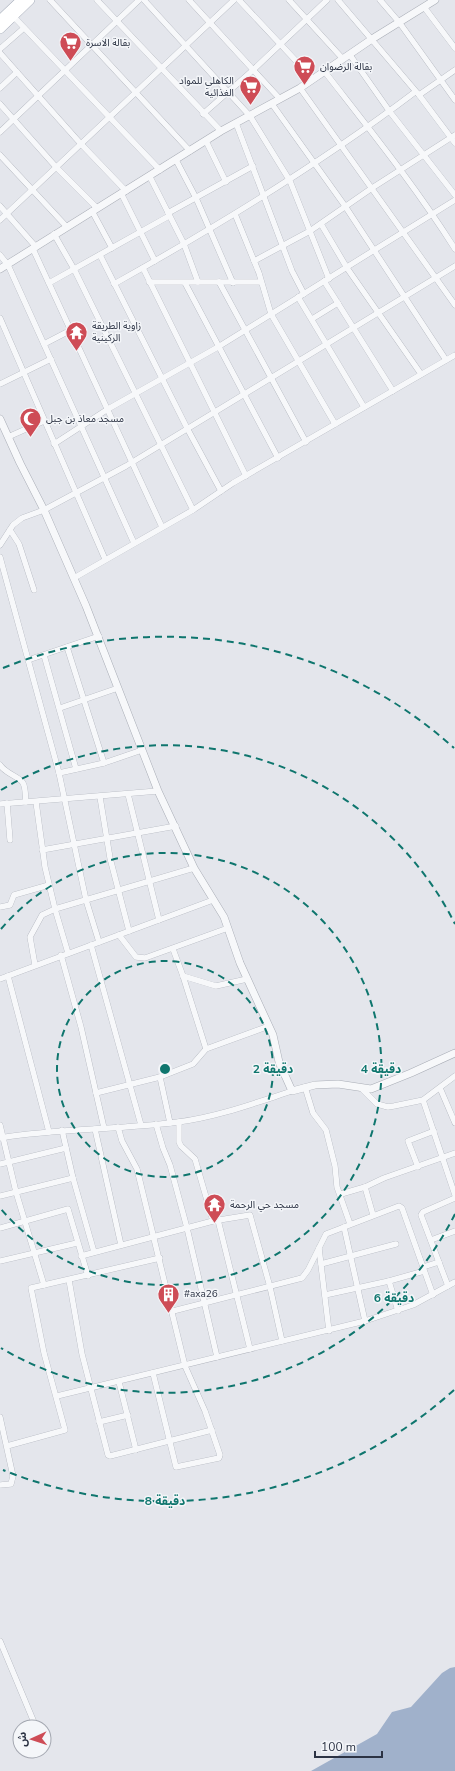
<svg xmlns="http://www.w3.org/2000/svg" width="455" height="1771" viewBox="0 0 455 1771" font-family="'Nunito Sans','Noto Sans Arabic',sans-serif">
	<style>
		.water { fill: #a0b1cb }
		.lines { fill: none; stroke-linecap: round; stroke-linejoin: round }
		.minor-casing { stroke: #a9adb6; stroke-width: 6 }
		.tertiary-casing { stroke: #a9adb6; stroke-width: 8 }
		.primary-casing { stroke: #a3aab7; stroke-width: 10 }
		.minor { stroke: #f7f8fa; stroke-width: 5.5 }
		.tertiary { stroke: #f7f8fa; stroke-width: 7 }
		.primary { stroke: #fff; stroke-width: 9 }
		.ring { fill: none; stroke: #0f766e; stroke-width: 2; stroke-dasharray: 7 5 }
		.labels { text-anchor: middle; dominant-baseline: central; stroke-width: 3; stroke-linejoin: round; paint-order: stroke }
		.poi-label { font-size: 10px; fill: #2c3344; stroke: #f4f6f9; text-anchor: start }
		.centre { fill: #0f766e; stroke: #f4f6f9; stroke-width: 2 }
		.ring-label { font-size: 12px; text-anchor: middle; font-weight: bold; fill: #0f766e; stroke: #f4f6f9; stroke-width: 3; stroke-linejoin: round; paint-order: stroke }
	</style>
	<rect width="100%" height="100%" fill="#e4e6ec"/>
	<polygon class="water" points="455,1667 455,1771 311,1771 377,1734 392,1712 411,1707 442,1673 450,1668"/>
	<g class="lines">
		<defs>
			<g id="minor">
				<polyline points="50,0 190,151"/>
				<polyline points="97,0 221,131"/>
				<polyline points="144,0 250,116 290,181 329,279"/>
				<polyline points="189,0 280,99"/>
				<polyline points="239,0 313,79"/>
				<polyline points="289,0 343,59"/>
				<polyline points="338,0 419,95 455,143"/>
				<polyline points="380,0 399,22 455,100"/>
				<polyline points="424,7 455,48"/>
				<polyline points="13,16 160,170"/>
				<polyline points="0,49 24,28"/>
				<polyline points="0,53 81,144 126,191"/>
				<polyline points="350,55 390,112 455,195"/>
				<path d="M 325,72 C 370,130 416,187 455,249"/>
				<polyline points="0,88 17,72"/>
				<polyline points="300,88 455,305"/>
				<polyline points="419,95 455,70"/>
				<polyline points="0,104 56,167 97,208"/>
				<polyline points="272,104 345,206 446,360"/>
				<polyline points="203,114 253,70 327,0"/>
				<polyline points="236,123 292,271 304,294"/>
				<polyline points="0,132 139,0"/>
				<polyline points="206,141 226,182"/>
				<polyline points="0,155 66,226"/>
				<polyline points="176,160 196,198 233,283"/>
				<polyline points="150,177 184,244 198,282"/>
				<polyline points="121,193 155,261"/>
				<polyline points="0,206 36,247"/>
				<polyline points="92,211 112,248"/>
				<polyline points="168,213 253,166"/>
				<polyline points="235,214 259,273 271,314 335,424"/>
				<polyline points="0,220 234,0"/>
				<polyline points="321,224 347,268 421,374"/>
				<polyline points="54,234 74,269 193,510"/>
				<polyline points="33,249 162,527"/>
				<polyline points="0,255 8,265 134,543"/>
				<polyline points="100,255 187,428 221,491"/>
				<polyline points="254,261 310,231 372,188 455,135"/>
				<polyline points="143,268 246,476"/>
				<polyline points="324,281 393,391"/>
				<polyline points="149,282 261,282"/>
				<polyline points="219,282 306,442"/>
				<polyline points="49,283 169,216"/>
				<polyline points="185,283 278,458"/>
				<path d="M 114,284 C 218,226 320,164 415,92"/>
				<polyline points="298,297 364,407"/>
				<polyline points="0,318 105,559"/>
				<polyline points="312,319 338,303"/>
				<polyline points="44,344 71,330"/>
				<polyline points="0,384 51,359"/>
				<polyline points="8,437 44,421"/>
				<polyline points="54,444 108,409 218,347 455,200"/>
				<polyline points="10,530 19,544 34,590"/>
				<polyline points="0,545 13,525 22,518 44,510 126,466 455,266"/>
				<polyline points="0,557 59,773 86,900 99,942"/>
				<polyline points="74,578 193,510 233,483 455,355"/>
				<polyline points="67,647 104,763"/>
				<polyline points="44,655 76,769"/>
				<polyline points="28,660 99,636"/>
				<polyline points="60,708 118,688"/>
				<path d="M 0,765 C 6,774 20,777 23,783 C 26,788 25,797 26,802"/>
				<polyline points="59,773 104,763 142,750"/>
				<polyline points="128,794 159,920"/>
				<polyline points="100,797 110,858 129,931"/>
				<polyline points="36,802 45,867 55,909 68,953"/>
				<polyline points="7,803 10,840"/>
				<polyline points="0,804 158,791"/>
				<polyline points="42,850 176,826"/>
				<polyline points="0,907 10,905 14,895 49,885"/>
				<polyline points="119,935 136,957 145,958 228,928"/>
				<polyline points="91,945 141,1125"/>
				<polyline points="173,949 183,976 206,1049"/>
				<polyline points="61,955 81,1027 104,1128"/>
				<polyline points="35,965 30,937 42,915 55,909 194,868"/>
				<polyline points="8,976 49,1132"/>
				<polyline points="183,976 216,986 247,979"/>
				<polyline points="0,979 213,900"/>
				<polyline points="160,1077 170,1123"/>
				<polyline points="305,1087 313,1113 326,1130 335,1166 337,1187 350,1224"/>
				<polyline points="361,1088 377,1104 388,1107 394,1106 423,1100 455,1076"/>
				<polyline points="440,1088 455,1123"/>
				<polyline points="96,1093 160,1077 193,1064 206,1049 269,1026"/>
				<polyline points="423,1100 455,1195"/>
				<polyline points="179,1122 179,1142 181,1146 195,1159 213,1221"/>
				<polyline points="156,1124 163,1148 170,1165 187,1228 217,1357"/>
				<polyline points="0,1125 16,1192 44,1285"/>
				<polyline points="118,1127 122,1141 137,1169 185,1366 205,1411 220,1455 219,1458 176,1467 153,1373"/>
				<polyline points="95,1129 121,1245"/>
				<polyline points="62,1130 73,1178 94,1252"/>
				<path d="M 0,1138 C 59,1128 119,1130 178,1122 C 217,1117 255,1103 292,1091"/>
				<polyline points="0,1164 66,1148"/>
				<polyline points="418,1167 408,1141 434,1131"/>
				<polyline points="365,1187 373,1215"/>
				<polyline points="341,1194 365,1187 384,1178 455,1153"/>
				<polyline points="0,1196 73,1178"/>
				<polyline points="218,1220 250,1349"/>
				<polyline points="344,1227 365,1321"/>
				<polyline points="0,1228 68,1209 88,1276"/>
				<polyline points="431,1240 455,1231"/>
				<polyline points="319,1248 329,1331"/>
				<polyline points="81,1256 213,1221 250,1215 270,1287 282,1341"/>
				<polyline points="0,1261 77,1243"/>
				<polyline points="321,1264 396,1244"/>
				<polyline points="423,1267 439,1262"/>
				<polyline points="69,1280 82,1354 108,1455 110,1456 212,1430"/>
				<polyline points="389,1281 398,1311"/>
				<polyline points="448,1286 421,1215 423,1212 455,1198"/>
				<polyline points="325,1295 389,1281 424,1271"/>
				<polyline points="173,1311 302,1278 308,1270 326,1234 399,1206 402,1208 433,1295"/>
				<polyline points="119,1382 136,1450"/>
				<polyline points="57,1396 365,1321 413,1305 455,1282"/>
				<polyline points="0,1417 13,1476 11,1484 0,1485"/>
				<polyline points="99,1422 128,1415"/>
				<polyline points="7,1446 65,1430 44,1353 31,1288 160,1258"/>
				<polyline points="0,1641 36,1727"/>
			</g>
			<g id="tertiary">
				<polyline points="0,269 221,131 300,88 372,39 435,0"/>
				<polyline points="0,419 20,463 44,510 86,606 158,791 194,868 224,917 240,963 273,1035 279,1062 292,1091 315,1085 338,1084 371,1089 411,1073 455,1053"/>
			</g>
			<g id="primary">
				<polyline points="0,20 21,0"/>
				<polyline points="0,29 30,0"/>
			</g>
		</defs>
		<use href="#minor" class="minor-casing"/>
		<use href="#tertiary" class="tertiary-casing"/>
		<use href="#primary" class="primary-casing"/>
		<use href="#minor" class="minor"/>
		<use href="#tertiary" class="tertiary"/>
		<use href="#primary" class="primary"/>
	</g>
	<g class="ring">
		<circle cx="165" cy="1069" r="108"/>
		<path d="M1 929A216 216 0 1 1 1 1209"/>
		<path d="M455 1214A324 324 0 0 1 1 1348M1 790A324 324 0 0 1 455 924"/>
		<path d="M454 1390A432 432 0 0 1 3 1470M3 668A432 432 0 0 1 454 748"/>
	</g>
	<defs>
		<symbol id="supermarket-pin" viewBox="-11 -11 22 30"><path d="M0 17L-7.5 6A9.5 9.5 0 1 1 7.5 6Z" fill="#ce4c56" stroke="#f4f6f9"/><path d="M-6-5.5h2.5l.6 2H6L4.5 2H-2.5L-4.4-4H-6ZM-1.5 3.2a1.3 1.3 0 1 0 .1 0ZM3 3.2a1.3 1.3 0 1 0 .1 0Z" fill="#fff"/></symbol>
		<symbol id="temple-pin" viewBox="-11 -11 22 30"><path d="M0 17L-7.5 6A9.5 9.5 0 1 1 7.5 6Z" fill="#ce4c56" stroke="#f4f6f9"/><path d="M0-6L5-2H3V0L6.5 2.5H4V6H1.5V3h-3V6H-4V2.5H-6.5L-3 0V-2H-5Z" fill="#fff"/></symbol>
		<symbol id="mosque-pin" viewBox="-11 -11 22 30"><path d="M0 17L-7.5 6A9.5 9.5 0 1 1 7.5 6Z" fill="#ce4c56" stroke="#f4f6f9"/><path d="M3.5-4.9A6 6 0 1 0 3.5 4.9A5 5 0 1 1 3.5-4.9Z" fill="#fff"/></symbol>
		<symbol id="building-pin" viewBox="-11 -11 22 30"><path d="M0 17L-7.5 6A9.5 9.5 0 1 1 7.5 6Z" fill="#ce4c56" stroke="#f4f6f9"/><path d="M-4-6H4V6H1V3H-1V6H-4ZM-2.5-4.3h1.7v1.8h-1.7ZM.8-4.3h1.7v1.8H.8ZM-2.5-1h1.7V.8h-1.7ZM.8-1h1.7V.8H.8Z" fill="#fff"/></symbol>
	</defs>
	<g fill-rule="evenodd">
		<use href="#supermarket-pin" x="58" y="30" width="25" height="34"/>
		<use href="#supermarket-pin" x="292" y="54" width="25" height="34"/>
		<use href="#supermarket-pin" x="238" y="74" width="25" height="34"/>
		<use href="#temple-pin" x="64" y="320" width="25" height="34"/>
		<use href="#mosque-pin" x="18" y="406" width="25" height="34"/>
		<use href="#temple-pin" x="202" y="1192" width="25" height="34"/>
		<use href="#building-pin" x="156" y="1282" width="25" height="34"/>
	</g>
	<g class="labels">
		<g class="poi-label">
			<text x="86" y="43">بقالة الاسرة</text>
			<text x="320" y="67">بقالة الرضوان</text>
			<text x="234" y="81" text-anchor="end">الكاهلي للمواد<tspan x="234" dy="12">الغذائية</tspan></text>
			<text x="92" y="326">زاوية الطريقة<tspan x="92" dy="12">الركينية</tspan></text>
			<text x="46" y="419">مسجد معاذ بن جبل</text>
			<text x="230" y="1205">مسجد حي الرحمة</text>
			<text x="184" y="1294">#axa26</text>
		</g>
	</g>
	<circle cx="165" cy="1069" r="6" class="centre"/>
	<g class="ring-label">
		<text x="273" y="1073">2 دقيقة</text>
		<text x="381" y="1073">4 دقيقة</text>
		<text x="394" y="1302">6 دقيقة</text>
		<text x="165" y="1505">8 دقيقة</text>
	</g>
	<g transform="translate(32 1739) rotate(267)"><circle r="19" fill="#f4f6f9" stroke="#a4a8b1"/>
	<path d="M0-3L7 15L0 10L-7 15Z" fill="#ce4c56"/>
	<text y="-6" font-size="11" font-weight="bold" text-anchor="middle" fill="#2c3344">ش</text>
	</g>
	<path d="M315 1751v6h67v-6" fill="none" stroke="#2c3344" stroke-width="2"/>
	<text x="321" y="1751" font-size="12" fill="#2c3344" stroke="#f4f6f9" stroke-width="3" paint-order="stroke">100 m</text>
</svg>
